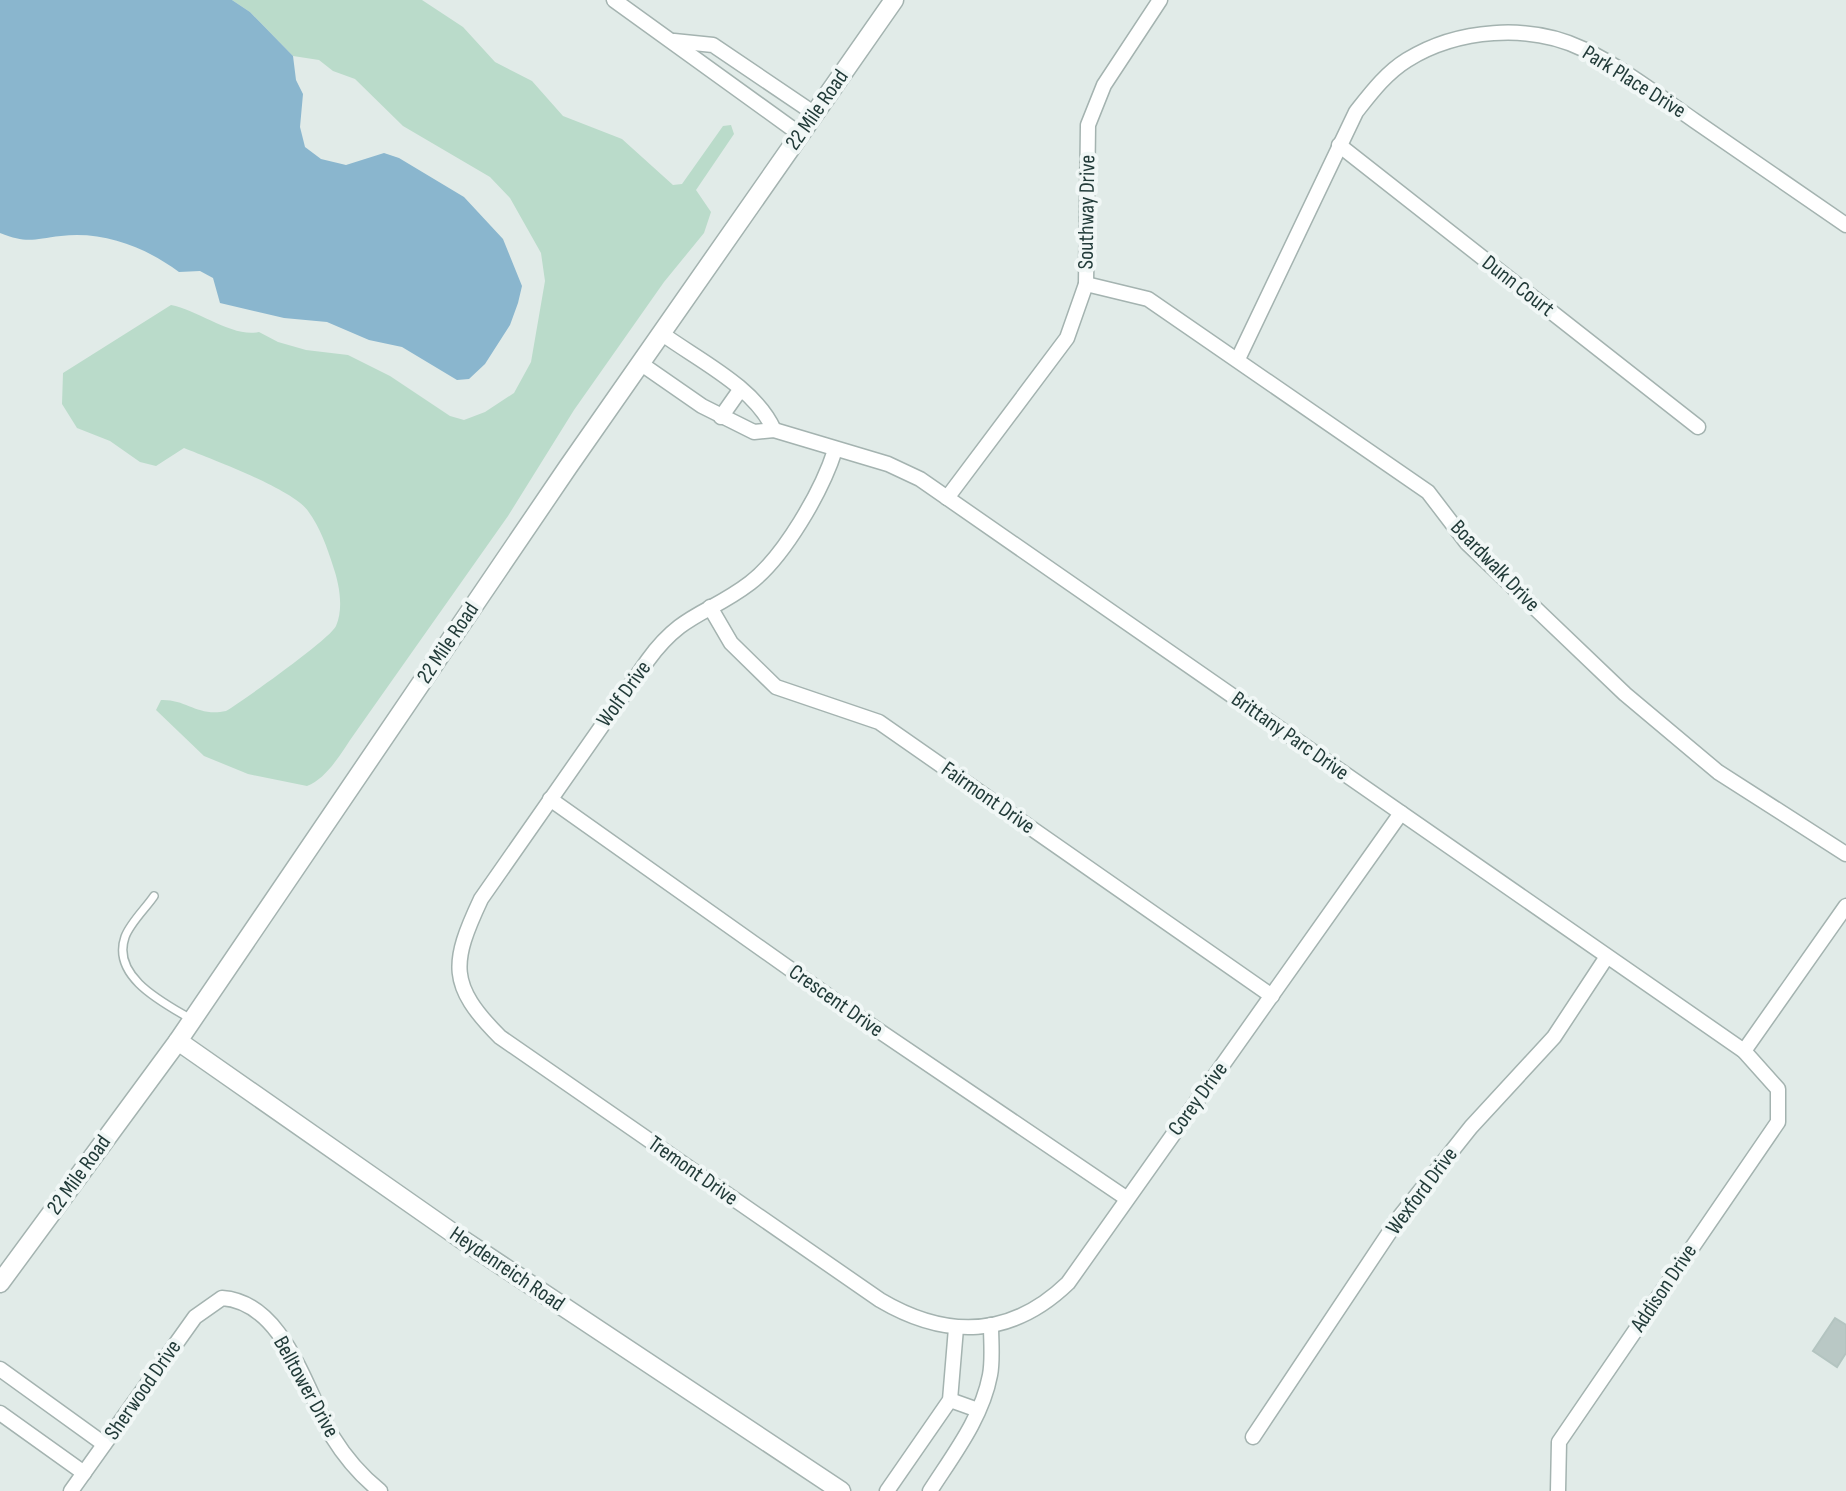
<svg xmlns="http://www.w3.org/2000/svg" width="1846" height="1491" viewBox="0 0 1846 1491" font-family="'Sofia Sans Condensed',sans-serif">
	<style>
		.green { fill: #badbca }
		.water { fill: #8ab6ce }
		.building { fill: #b9c8c5; stroke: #b3c4c0; stroke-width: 2 }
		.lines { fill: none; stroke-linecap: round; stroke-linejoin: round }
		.service-casing { stroke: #a4b3b0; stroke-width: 10 }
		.minor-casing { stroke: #a4b3b0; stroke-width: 17 }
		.tertiary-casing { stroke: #a4b3b0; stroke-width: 21 }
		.service { stroke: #fff; stroke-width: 7 }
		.minor { stroke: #fff; stroke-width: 14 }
		.tertiary { stroke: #fff; stroke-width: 18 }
		.labels { text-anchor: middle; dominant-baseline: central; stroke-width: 8; stroke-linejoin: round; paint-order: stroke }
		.street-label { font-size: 22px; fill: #223b39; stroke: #f1f7f6 }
	</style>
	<rect width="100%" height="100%" fill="#e1ebe8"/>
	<path class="green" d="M 232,0 L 422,0 L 463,27 L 495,62 L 532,81 L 563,116 L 622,139 L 673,185 L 682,184 L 723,126 L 731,125 L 734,134 L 696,190 L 711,212 L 704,233 L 664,282 L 574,410 L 508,516 L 355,733 C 342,751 328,778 307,786 L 248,774 L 204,756 L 156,710 L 161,700 C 187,699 197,717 226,711 C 244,700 330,639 336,626 C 344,608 339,583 333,566 C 327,547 320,527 308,511 C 293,489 211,459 184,448 L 156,466 L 140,462 L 110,441 L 77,428 L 62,404 L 63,373 L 171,305 C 198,310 233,338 259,332 L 278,342 L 306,350 L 348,355 L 390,376 L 450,416 L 464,420 L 485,412 L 514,393 L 531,362 L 545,281 L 541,253 L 510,198 L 490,177 L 403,126 L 355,79 L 333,71 L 319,60 L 293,56 L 250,12 Z"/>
	<path class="water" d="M 0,0 L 232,0 L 250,12 L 293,56 L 296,80 L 303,94 L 300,127 L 305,147 L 321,159 L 346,165 L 384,153 L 399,158 L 464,197 L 503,239 L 522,286 L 518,303 L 510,325 L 485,364 L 469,379 L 457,380 L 402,347 L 369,340 L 327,322 L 284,318 L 220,303 L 213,278 L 200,271 L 179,272 C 145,247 104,231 61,236 C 33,239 28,244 0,233 Z"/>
	<polygon class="building" points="1835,1318 1846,1325 1846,1353 1837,1367 1813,1351"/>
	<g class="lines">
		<defs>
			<path id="service" d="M 154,896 C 146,908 130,923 125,937 C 111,977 164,1003 191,1019"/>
			<g id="minor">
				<polyline points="614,0 801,135"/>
				<polyline points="674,41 713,45 815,114"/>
				<polyline points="1339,145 1698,427"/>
				<polyline points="1086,284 1148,299 1428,492 1467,543 1625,694 1718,772 1846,854"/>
				<path d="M 661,333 C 698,360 755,387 774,430"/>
				<path d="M 1238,359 L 1356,112 C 1371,93 1386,73 1407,60 C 1457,29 1529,23 1583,49 C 1623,68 1659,96 1695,121 C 1746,156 1796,191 1846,225"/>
				<polyline points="640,363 702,406 754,432 774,430 888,464 920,479 1744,1051 1778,1089 1778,1122 1559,1442 1558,1491"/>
				<polyline points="721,417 740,390"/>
				<path d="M 835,450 C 822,491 784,557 750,583 C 708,615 683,612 648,660 L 481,899 C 451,963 448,985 500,1037 L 880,1300 C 946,1339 1011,1338 1068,1283 L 1401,813"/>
				<polyline points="947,498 1067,338 1086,284 1088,125 1104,85 1160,0"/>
				<polyline points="710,607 731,643 776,687 879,722 1272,996"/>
				<polyline points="550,799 838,1003 1126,1198"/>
				<polyline points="1744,1051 1846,906"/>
				<polyline points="0,1369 104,1444"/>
				<polyline points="950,1400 978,1410"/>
				<polyline points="0,1413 84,1473"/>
				<polyline points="1253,1437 1401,1215 1471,1127 1554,1037 1606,958"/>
				<path d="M 71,1491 L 195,1317 L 222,1298 C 284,1302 306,1391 332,1436 C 345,1457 360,1475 380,1491"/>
				<polyline points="887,1491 950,1400 956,1328"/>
				<path d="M 930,1491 C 953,1455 982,1418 990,1375 C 993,1360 991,1341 991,1325"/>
			</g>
			<g id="tertiary">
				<polyline points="178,1041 460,1238 841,1491"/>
				<polyline points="0,1283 178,1041 568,467 894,0"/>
			</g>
		</defs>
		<use href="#service" class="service-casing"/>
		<use href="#minor" class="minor-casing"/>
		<use href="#tertiary" class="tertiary-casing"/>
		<use href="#service" class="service"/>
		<use href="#minor" class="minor"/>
		<use href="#tertiary" class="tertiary"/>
	</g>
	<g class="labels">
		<g class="street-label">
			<text transform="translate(1634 82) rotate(32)">Park Place Drive</text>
			<text transform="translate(817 110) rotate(-55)">22 Mile Road</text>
			<text transform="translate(1087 212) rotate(-89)">Southway Drive</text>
			<text transform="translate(1518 286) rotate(38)">Dunn Court</text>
			<text transform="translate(1495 566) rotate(46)">Boardwalk Drive</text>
			<text transform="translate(448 643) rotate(-56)">22 Mile Road</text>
			<text transform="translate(624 694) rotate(-54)">Wolf Drive</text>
			<text transform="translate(1290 736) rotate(35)">Brittany Parc Drive</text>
			<text transform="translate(988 798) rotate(35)">Fairmont Drive</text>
			<text transform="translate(836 1001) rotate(35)">Crescent Drive</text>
			<text transform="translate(1198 1099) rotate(-54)">Corey Drive</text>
			<text transform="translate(693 1171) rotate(35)">Tremont Drive</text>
			<text transform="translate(79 1175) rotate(-54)">22 Mile Road</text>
			<text transform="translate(1422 1191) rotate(-53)">Wexford Drive</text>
			<text transform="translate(507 1269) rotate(34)">Heydenreich Road</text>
			<text transform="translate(1664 1288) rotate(-56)">Addison Drive</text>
			<text transform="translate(306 1387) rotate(61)">Belltower Drive</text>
			<text transform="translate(143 1390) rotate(-55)">Sherwood Drive</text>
		</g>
	</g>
</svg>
